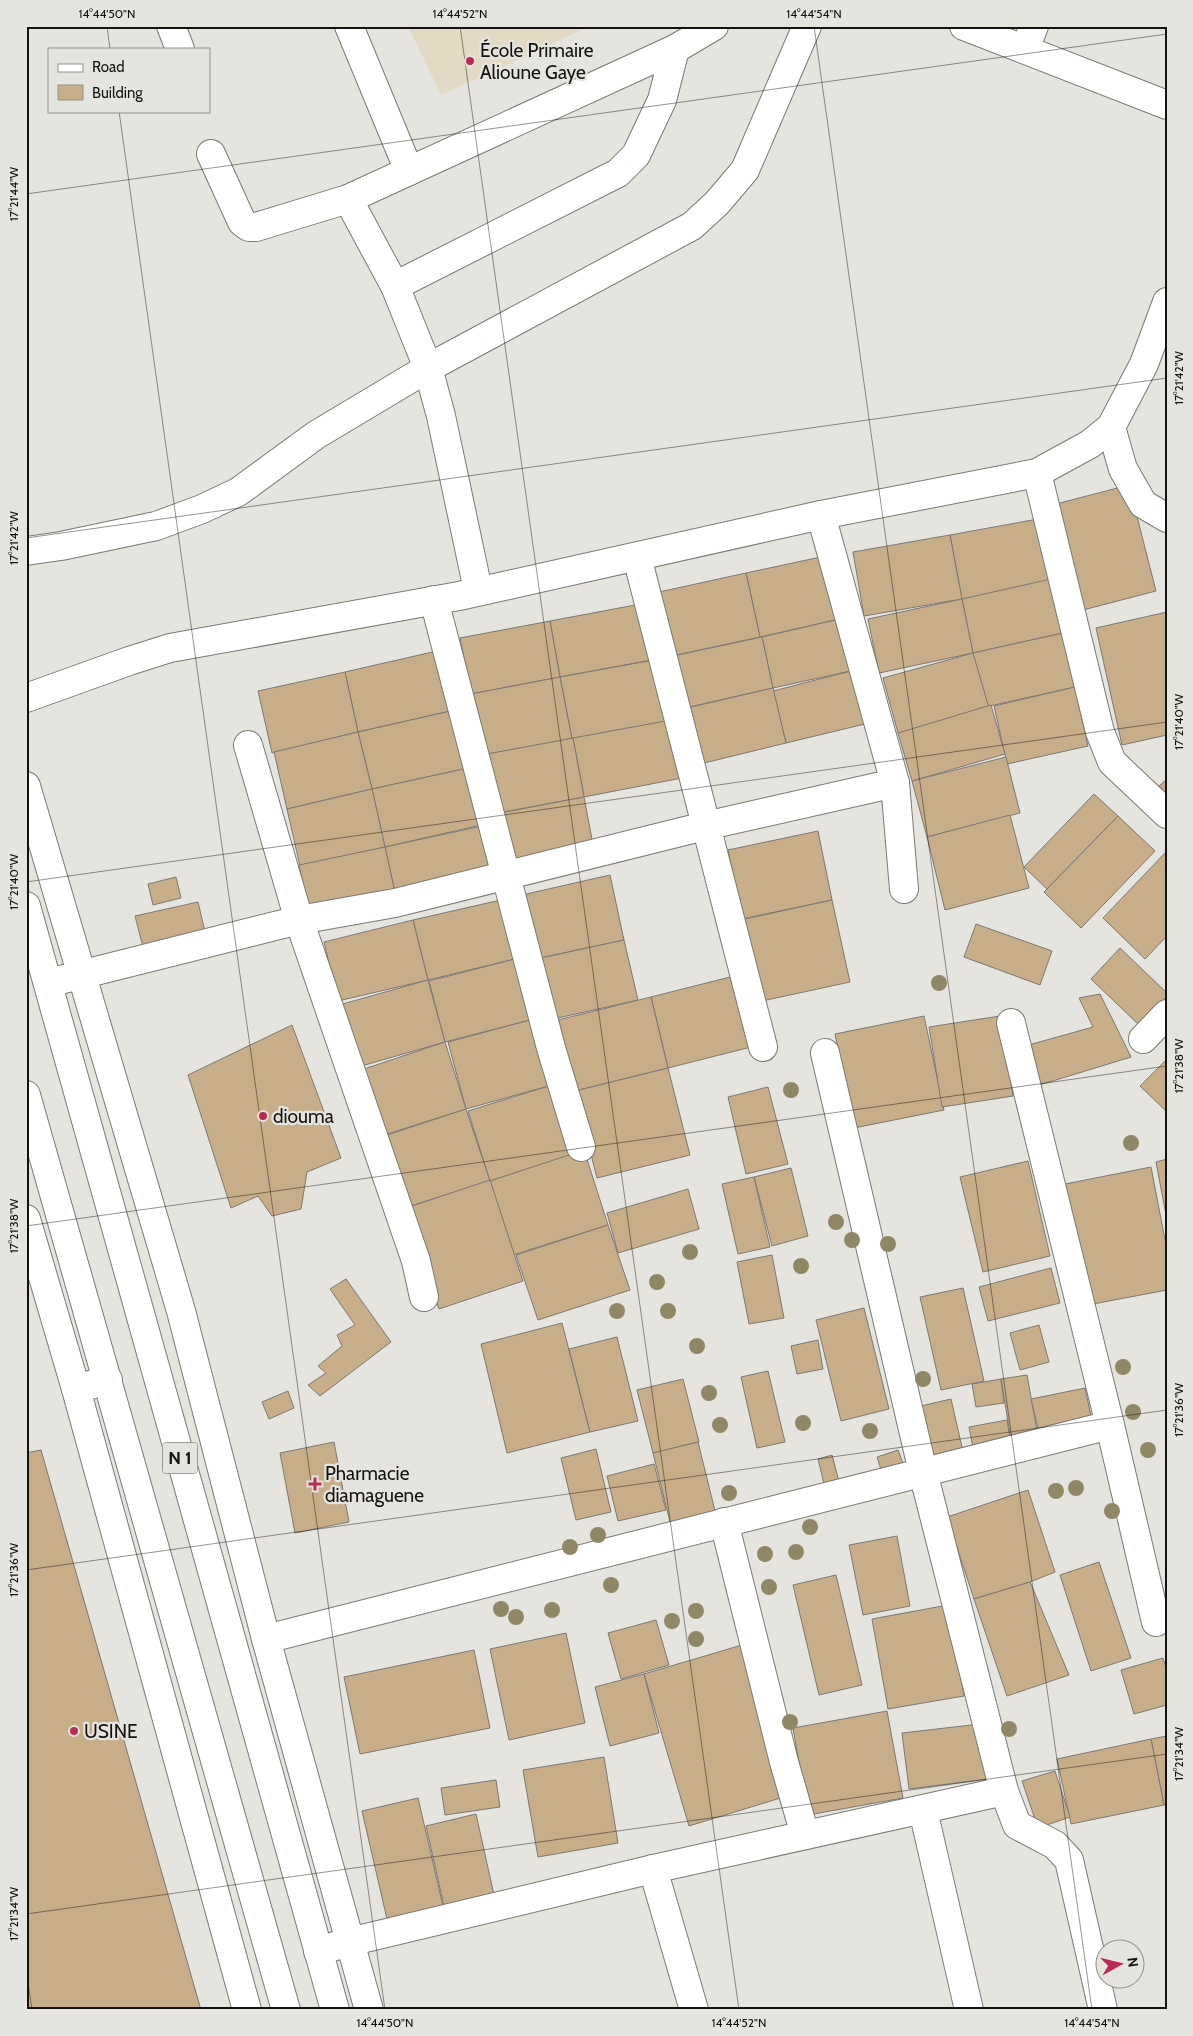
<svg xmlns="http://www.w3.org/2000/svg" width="1193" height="2036" viewBox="0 0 1193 2036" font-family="Cabin,sans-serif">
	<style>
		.education { fill: #e3dac5 }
		.building { fill: #c7ae88; stroke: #7c7873 }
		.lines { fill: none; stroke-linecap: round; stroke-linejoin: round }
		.street-casing { stroke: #7a7973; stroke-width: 30 }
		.secondary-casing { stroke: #7a7973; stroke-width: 30 }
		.highway-casing { stroke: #7a7973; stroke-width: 30 }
		.street { stroke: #fff; stroke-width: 28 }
		.secondary { stroke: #fff; stroke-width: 28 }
		.highway { stroke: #fff; stroke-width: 28 }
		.tree { fill: #8f8765 }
		.ticks { fill: none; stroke: #141311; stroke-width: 1; stroke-opacity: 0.45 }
		.poi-dot { fill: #ba2a52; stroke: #e6e4de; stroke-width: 2 }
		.labels { text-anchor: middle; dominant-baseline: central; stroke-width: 4.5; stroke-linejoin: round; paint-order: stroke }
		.shield { fill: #e6e4de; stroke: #53524e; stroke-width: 1 }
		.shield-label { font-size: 18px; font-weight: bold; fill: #141311 }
		.poi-label { font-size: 19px; fill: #141311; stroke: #e6e4de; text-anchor: start }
		.neatline { fill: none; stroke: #141311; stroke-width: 2 }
		.ticks-label { font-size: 12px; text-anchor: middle; fill: #141311 }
	</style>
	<rect width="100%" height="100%" fill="#e6e4de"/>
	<polygon class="education" points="408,26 591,26 441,95"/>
	<g class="building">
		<polygon points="1129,485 1156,591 1083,610 1056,504"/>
		<polygon points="1038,519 1050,583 962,599 950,535"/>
		<polygon points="950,535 962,599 864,616 853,552"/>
		<polygon points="830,555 844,618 760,637 746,573"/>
		<polygon points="746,573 760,637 672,656 659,592"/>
		<polygon points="1051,579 1063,633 973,653 962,599"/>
		<polygon points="962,599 973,653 879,673 868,619"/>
		<polygon points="646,603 657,659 560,677 550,621"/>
		<polygon points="1167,612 1167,735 1122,745 1096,628"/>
		<polygon points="844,618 855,670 773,688 762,637"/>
		<polygon points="550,621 560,677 471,694 460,638"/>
		<polygon points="1063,633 1075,687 985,707 973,653"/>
		<polygon points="762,637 773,688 685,708 673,656"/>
		<polygon points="441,650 455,710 358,732 345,672"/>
		<polygon points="973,653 989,708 898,733 883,678"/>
		<polygon points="659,659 670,721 572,739 560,677"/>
		<polygon points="855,670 869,723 786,743 773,691"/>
		<polygon points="345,672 358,732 272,753 258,691"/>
		<polygon points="560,677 572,739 482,755 471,694"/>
		<polygon points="1075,687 1088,746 1007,764 994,706"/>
		<polygon points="773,688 786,743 700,764 687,708"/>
		<polygon points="991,705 1005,754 912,781 898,733"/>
		<polygon points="455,710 468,768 372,789 358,732"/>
		<polygon points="671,720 682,778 584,797 573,738"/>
		<polygon points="358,732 372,789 287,809 274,752"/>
		<polygon points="573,738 584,797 493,814 482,755"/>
		<polygon points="1006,757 1020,813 927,837 912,781"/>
		<polygon points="468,768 481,825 385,847 372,789"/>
		<polygon points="1167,779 1167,794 1159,786"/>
		<polygon points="372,789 385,847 300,866 287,809"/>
		<polygon points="1094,794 1118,816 1047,889 1024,867"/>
		<polygon points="584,797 594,850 506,867 495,814"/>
		<polygon points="1010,815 1029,888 945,910 927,837"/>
		<polygon points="1118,816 1155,851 1081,928 1044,892"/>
		<polygon points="482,826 493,876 396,897 385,847"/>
		<polygon points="818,831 832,900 742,919 728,850"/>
		<polygon points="385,847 396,897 309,915 299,865"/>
		<polygon points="1165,853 1167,855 1167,936 1145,959 1103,918"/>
		<polygon points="610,875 624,940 536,959 522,895"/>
		<polygon points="176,877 181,898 153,905 148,884"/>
		<polygon points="505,899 519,958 428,980 413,920"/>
		<polygon points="832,900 850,982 762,1001 745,919"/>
		<polygon points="198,902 206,936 144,951 135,916"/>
		<polygon points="413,920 428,980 338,1001 324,942"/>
		<polygon points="976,924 1052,951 1040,985 964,957"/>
		<polygon points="624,940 638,1000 549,1020 536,959"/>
		<polygon points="1120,948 1167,993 1167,996 1139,1025 1091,979"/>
		<polygon points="519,958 534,1019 445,1042 429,981"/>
		<polygon points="734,976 751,1047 668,1068 651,997"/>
		<polygon points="428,980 445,1042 358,1067 339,1005"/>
		<polygon points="1100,994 1131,1057 1033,1087 1025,1046 1093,1027 1079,998"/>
		<polygon points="651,997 668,1068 575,1091 558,1020"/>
		<polygon points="924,1016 944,1110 854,1128 835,1034"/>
		<polygon points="1000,1016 1013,1096 942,1107 929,1027"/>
		<polygon points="534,1019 552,1085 466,1109 448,1042"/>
		<polygon points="292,1025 341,1158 307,1172 301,1209 272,1216 258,1196 231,1208 188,1075"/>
		<polygon points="445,1042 466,1109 381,1136 361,1070"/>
		<polygon points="1167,1059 1167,1112 1140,1086"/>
		<polygon points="668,1068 690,1155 597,1178 575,1091"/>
		<polygon points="552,1085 573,1155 490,1181 468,1111"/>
		<polygon points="768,1087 788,1164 746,1174 728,1097"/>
		<polygon points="466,1109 490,1181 404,1208 381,1137"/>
		<polygon points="584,1150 608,1225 513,1255 490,1181"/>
		<polygon points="1167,1159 1167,1220 1156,1162"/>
		<polygon points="1028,1161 1050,1256 983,1272 960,1177"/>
		<polygon points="1151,1167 1167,1250 1167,1290 1088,1305 1065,1184"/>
		<polygon points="791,1168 808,1236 772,1246 754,1177"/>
		<polygon points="754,1177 770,1247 738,1254 722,1184"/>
		<polygon points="490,1180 523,1281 439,1309 406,1208"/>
		<polygon points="688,1189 699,1229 618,1253 607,1213"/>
		<polygon points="608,1225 630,1290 538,1320 516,1255"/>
		<polygon points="772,1255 784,1318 749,1324 737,1262"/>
		<polygon points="1051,1268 1060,1303 988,1321 979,1287"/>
		<polygon points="346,1279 391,1342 320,1396 308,1385 326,1373 318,1366 342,1346 337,1335 355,1325 330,1289"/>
		<polygon points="963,1288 984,1381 941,1390 920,1297"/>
		<polygon points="864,1308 889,1409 841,1421 816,1320"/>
		<polygon points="562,1323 590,1432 507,1453 481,1344"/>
		<polygon points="1039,1325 1049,1362 1020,1370 1010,1333"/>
		<polygon points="617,1337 638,1421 590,1432 569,1349"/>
		<polygon points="818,1340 823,1369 797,1374 791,1346"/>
		<polygon points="768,1371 785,1442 757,1448 741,1377"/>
		<polygon points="1027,1375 1038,1436 1011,1440 1001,1379"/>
		<polygon points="683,1379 699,1442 653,1453 637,1390"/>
		<polygon points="1001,1379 1004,1403 976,1407 972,1384"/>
		<polygon points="1085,1388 1091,1416 1038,1428 1031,1399"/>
		<polygon points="288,1391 294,1408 269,1419 262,1402"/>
		<polygon points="951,1399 964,1456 934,1463 921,1406"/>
		<polygon points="1007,1420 1011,1445 974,1453 969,1427"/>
		<polygon points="334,1442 349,1522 295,1533 280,1453"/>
		<polygon points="698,1442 716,1515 671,1526 653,1453"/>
		<polygon points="596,1449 611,1512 576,1520 561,1458"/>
		<polygon points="41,1450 201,2010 26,2010 26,1453"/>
		<polygon points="898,1450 904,1466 882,1473 877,1457"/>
		<polygon points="832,1455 840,1485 825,1488 818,1459"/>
		<polygon points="654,1464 666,1510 618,1521 607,1476"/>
		<polygon points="1028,1490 1055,1572 1030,1582 974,1599 947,1517"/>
		<polygon points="897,1536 910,1606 863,1615 849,1545"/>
		<polygon points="1099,1562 1131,1658 1091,1671 1060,1575"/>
		<polygon points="836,1575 862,1685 819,1695 793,1585"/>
		<polygon points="1030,1582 1069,1675 1007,1696 974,1599"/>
		<polygon points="948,1605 964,1696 888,1709 872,1619"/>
		<polygon points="656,1620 669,1665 621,1679 608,1633"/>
		<polygon points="566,1633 585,1723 509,1740 490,1649"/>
		<polygon points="742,1645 787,1796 689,1826 644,1674"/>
		<polygon points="474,1650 490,1728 360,1754 344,1677"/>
		<polygon points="1163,1658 1167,1671 1167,1705 1134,1714 1121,1670"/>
		<polygon points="644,1674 659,1733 610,1746 595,1687"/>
		<polygon points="887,1711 903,1798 808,1815 793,1728"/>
		<polygon points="980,1724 987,1779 909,1789 902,1733"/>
		<polygon points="1167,1736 1167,1804 1164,1805 1151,1739"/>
		<polygon points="1151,1739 1164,1805 1071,1824 1057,1759"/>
		<polygon points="604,1757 618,1843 538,1857 523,1770"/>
		<polygon points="1055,1771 1070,1817 1038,1828 1022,1781"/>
		<polygon points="496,1780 500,1807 445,1815 441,1788"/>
		<polygon points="418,1798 443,1906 387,1919 362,1811"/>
		<polygon points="476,1814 494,1895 444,1906 426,1826"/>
	</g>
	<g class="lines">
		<defs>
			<g id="street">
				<polyline points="171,26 180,49"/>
				<polyline points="349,26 409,171"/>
				<polyline points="964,26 1167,105"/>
				<polyline points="1025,49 1034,26"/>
				<polyline points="211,154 242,222 249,227 256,227 348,199 675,49 714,26"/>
				<polyline points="348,199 395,286 428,368 441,416 478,590"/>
				<polyline points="395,286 618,173 636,155 662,100 675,49"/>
				<polyline points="1111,427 1123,469 1143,504 1167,518"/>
				<polyline points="1037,473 1100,732 1112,762 1167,814"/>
				<polyline points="26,551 61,546 156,526 202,509 238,492 316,435 428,368 692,226 717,203 745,170 807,26"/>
				<polyline points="637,557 763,1047"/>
				<polyline points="434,600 551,1048 581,1147"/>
				<polyline points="248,745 299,920 416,1261 424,1297"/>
				<polyline points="895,783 904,889"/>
				<polyline points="48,983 299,920 395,903 705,826 895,783 821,515"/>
				<polyline points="1143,1039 1167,1014"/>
				<polyline points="825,1053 923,1472 1004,1791 1017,1825 1055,1845 1069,1860 1103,2010"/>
				<polyline points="1110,1425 1156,1622"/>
				<polyline points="724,1522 784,1762 805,1835"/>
				<path d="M 266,1639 C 547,1569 828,1495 1110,1425 L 1011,1023"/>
				<polyline points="923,1810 969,2010"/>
				<polyline points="653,1869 694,2010"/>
				<polyline points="318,1951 349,1942 653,1869 1004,1791"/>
			</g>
			<g id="secondary">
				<polyline points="26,698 129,661 170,648 459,596 821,515 1037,473 1090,444 1111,427 1144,364 1167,302"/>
				<polyline points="26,786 181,1311 266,1639 369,2010"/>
				<polyline points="26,1219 76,1389 247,2010"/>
			</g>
			<g id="highway">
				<polyline points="26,906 335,2010"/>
				<polyline points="26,1095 286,2010"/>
				<polyline points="76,1389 108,1380"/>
			</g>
		</defs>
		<use href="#street" class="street-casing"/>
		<use href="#secondary" class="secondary-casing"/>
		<use href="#highway" class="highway-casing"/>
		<use href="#street" class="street"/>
		<use href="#secondary" class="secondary"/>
		<use href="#highway" class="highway"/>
	</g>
	<g class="tree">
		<circle cx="939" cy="983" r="8"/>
		<circle cx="791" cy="1090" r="8"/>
		<circle cx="1131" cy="1143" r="8"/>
		<circle cx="836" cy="1222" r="8"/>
		<circle cx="852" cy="1240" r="8"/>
		<circle cx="888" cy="1244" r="8"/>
		<circle cx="690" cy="1252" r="8"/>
		<circle cx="801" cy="1266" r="8"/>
		<circle cx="657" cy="1282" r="8"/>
		<circle cx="617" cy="1311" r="8"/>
		<circle cx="668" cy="1311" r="8"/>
		<circle cx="697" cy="1346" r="8"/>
		<circle cx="1123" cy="1367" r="8"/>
		<circle cx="923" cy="1379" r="8"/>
		<circle cx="709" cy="1393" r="8"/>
		<circle cx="1133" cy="1412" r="8"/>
		<circle cx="803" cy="1423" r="8"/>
		<circle cx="720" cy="1425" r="8"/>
		<circle cx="870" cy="1431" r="8"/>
		<circle cx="1148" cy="1450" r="8"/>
		<circle cx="1076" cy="1488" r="8"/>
		<circle cx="1056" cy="1491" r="8"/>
		<circle cx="729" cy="1493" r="8"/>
		<circle cx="1112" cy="1511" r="8"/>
		<circle cx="810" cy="1527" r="8"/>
		<circle cx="598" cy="1535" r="8"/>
		<circle cx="570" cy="1547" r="8"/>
		<circle cx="796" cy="1552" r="8"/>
		<circle cx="765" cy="1554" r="8"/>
		<circle cx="611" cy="1585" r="8"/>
		<circle cx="769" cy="1587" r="8"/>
		<circle cx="501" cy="1609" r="8"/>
		<circle cx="552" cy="1610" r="8"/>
		<circle cx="696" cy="1611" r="8"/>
		<circle cx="516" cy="1617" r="8"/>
		<circle cx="672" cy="1621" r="8"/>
		<circle cx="696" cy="1639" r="8"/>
		<circle cx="790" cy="1722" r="8"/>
		<circle cx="1009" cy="1729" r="8"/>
	</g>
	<path class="ticks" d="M 107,26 L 110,49M 460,26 L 739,2010M 814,26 L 1092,2010M 119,111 L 385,2010M 26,194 L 1167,34M 26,538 L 1167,378M 26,882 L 1167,722M 26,1226 L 1167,1066M 26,1570 L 1167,1410M 26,1914 L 1167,1754M 26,1969 L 32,2010"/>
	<g class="poi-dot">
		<circle cx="470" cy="61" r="5"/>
		<circle cx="263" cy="1116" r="5"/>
		<path d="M312.5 1476.5h5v5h5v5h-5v5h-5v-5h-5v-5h5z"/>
		<circle cx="74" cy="1731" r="5"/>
	</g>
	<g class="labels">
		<rect class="shield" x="162.5" y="1442.5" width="35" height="31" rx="4"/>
		<g class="shield-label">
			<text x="180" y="1458">N 1</text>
		</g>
		<g class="poi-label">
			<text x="480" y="50">École Primaire<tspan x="480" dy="22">Alioune Gaye</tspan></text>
			<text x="273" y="1116">diouma</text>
			<text x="325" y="1473">Pharmacie<tspan x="325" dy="22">diamaguene</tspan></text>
			<text x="84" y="1731">USINE</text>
		</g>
	</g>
	<rect width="1193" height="2036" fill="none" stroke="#e6e4de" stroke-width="55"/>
	<rect x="48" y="48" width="162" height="65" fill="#e6e4de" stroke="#92908c"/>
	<rect x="58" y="64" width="25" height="8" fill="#ffffff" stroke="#92908c"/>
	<text x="92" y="72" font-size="15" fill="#141311">Road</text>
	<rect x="58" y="85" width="25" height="15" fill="#c7ae88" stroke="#92908c"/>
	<text x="92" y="98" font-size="15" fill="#141311">Building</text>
	<g transform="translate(1120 1964) rotate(82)"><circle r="24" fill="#e6e4de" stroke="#92908c"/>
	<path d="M0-4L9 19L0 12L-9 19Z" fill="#ba2a52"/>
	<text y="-8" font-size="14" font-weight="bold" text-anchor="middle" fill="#141311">N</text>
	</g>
	<rect x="28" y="28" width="1138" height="1980" class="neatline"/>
	<g class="ticks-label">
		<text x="107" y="18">14°44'50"N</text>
		<text x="460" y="18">14°44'52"N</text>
		<text x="814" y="18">14°44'54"N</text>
		<text transform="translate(14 194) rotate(-90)" y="4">17°21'44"W</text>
		<text transform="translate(1179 378) rotate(-90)" y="4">17°21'42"W</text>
		<text transform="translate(14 538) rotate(-90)" y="4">17°21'42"W</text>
		<text transform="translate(1179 722) rotate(-90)" y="4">17°21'40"W</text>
		<text transform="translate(14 882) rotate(-90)" y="4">17°21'40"W</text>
		<text transform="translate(1179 1066) rotate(-90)" y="4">17°21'38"W</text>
		<text transform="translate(14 1226) rotate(-90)" y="4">17°21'38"W</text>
		<text transform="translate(1179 1410) rotate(-90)" y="4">17°21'36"W</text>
		<text transform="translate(14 1570) rotate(-90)" y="4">17°21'36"W</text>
		<text transform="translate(1179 1754) rotate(-90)" y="4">17°21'34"W</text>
		<text transform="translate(14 1914) rotate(-90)" y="4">17°21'34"W</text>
		<text x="385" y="2027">14°44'50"N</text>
		<text x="739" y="2027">14°44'52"N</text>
		<text x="1092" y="2027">14°44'54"N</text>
	</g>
</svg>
